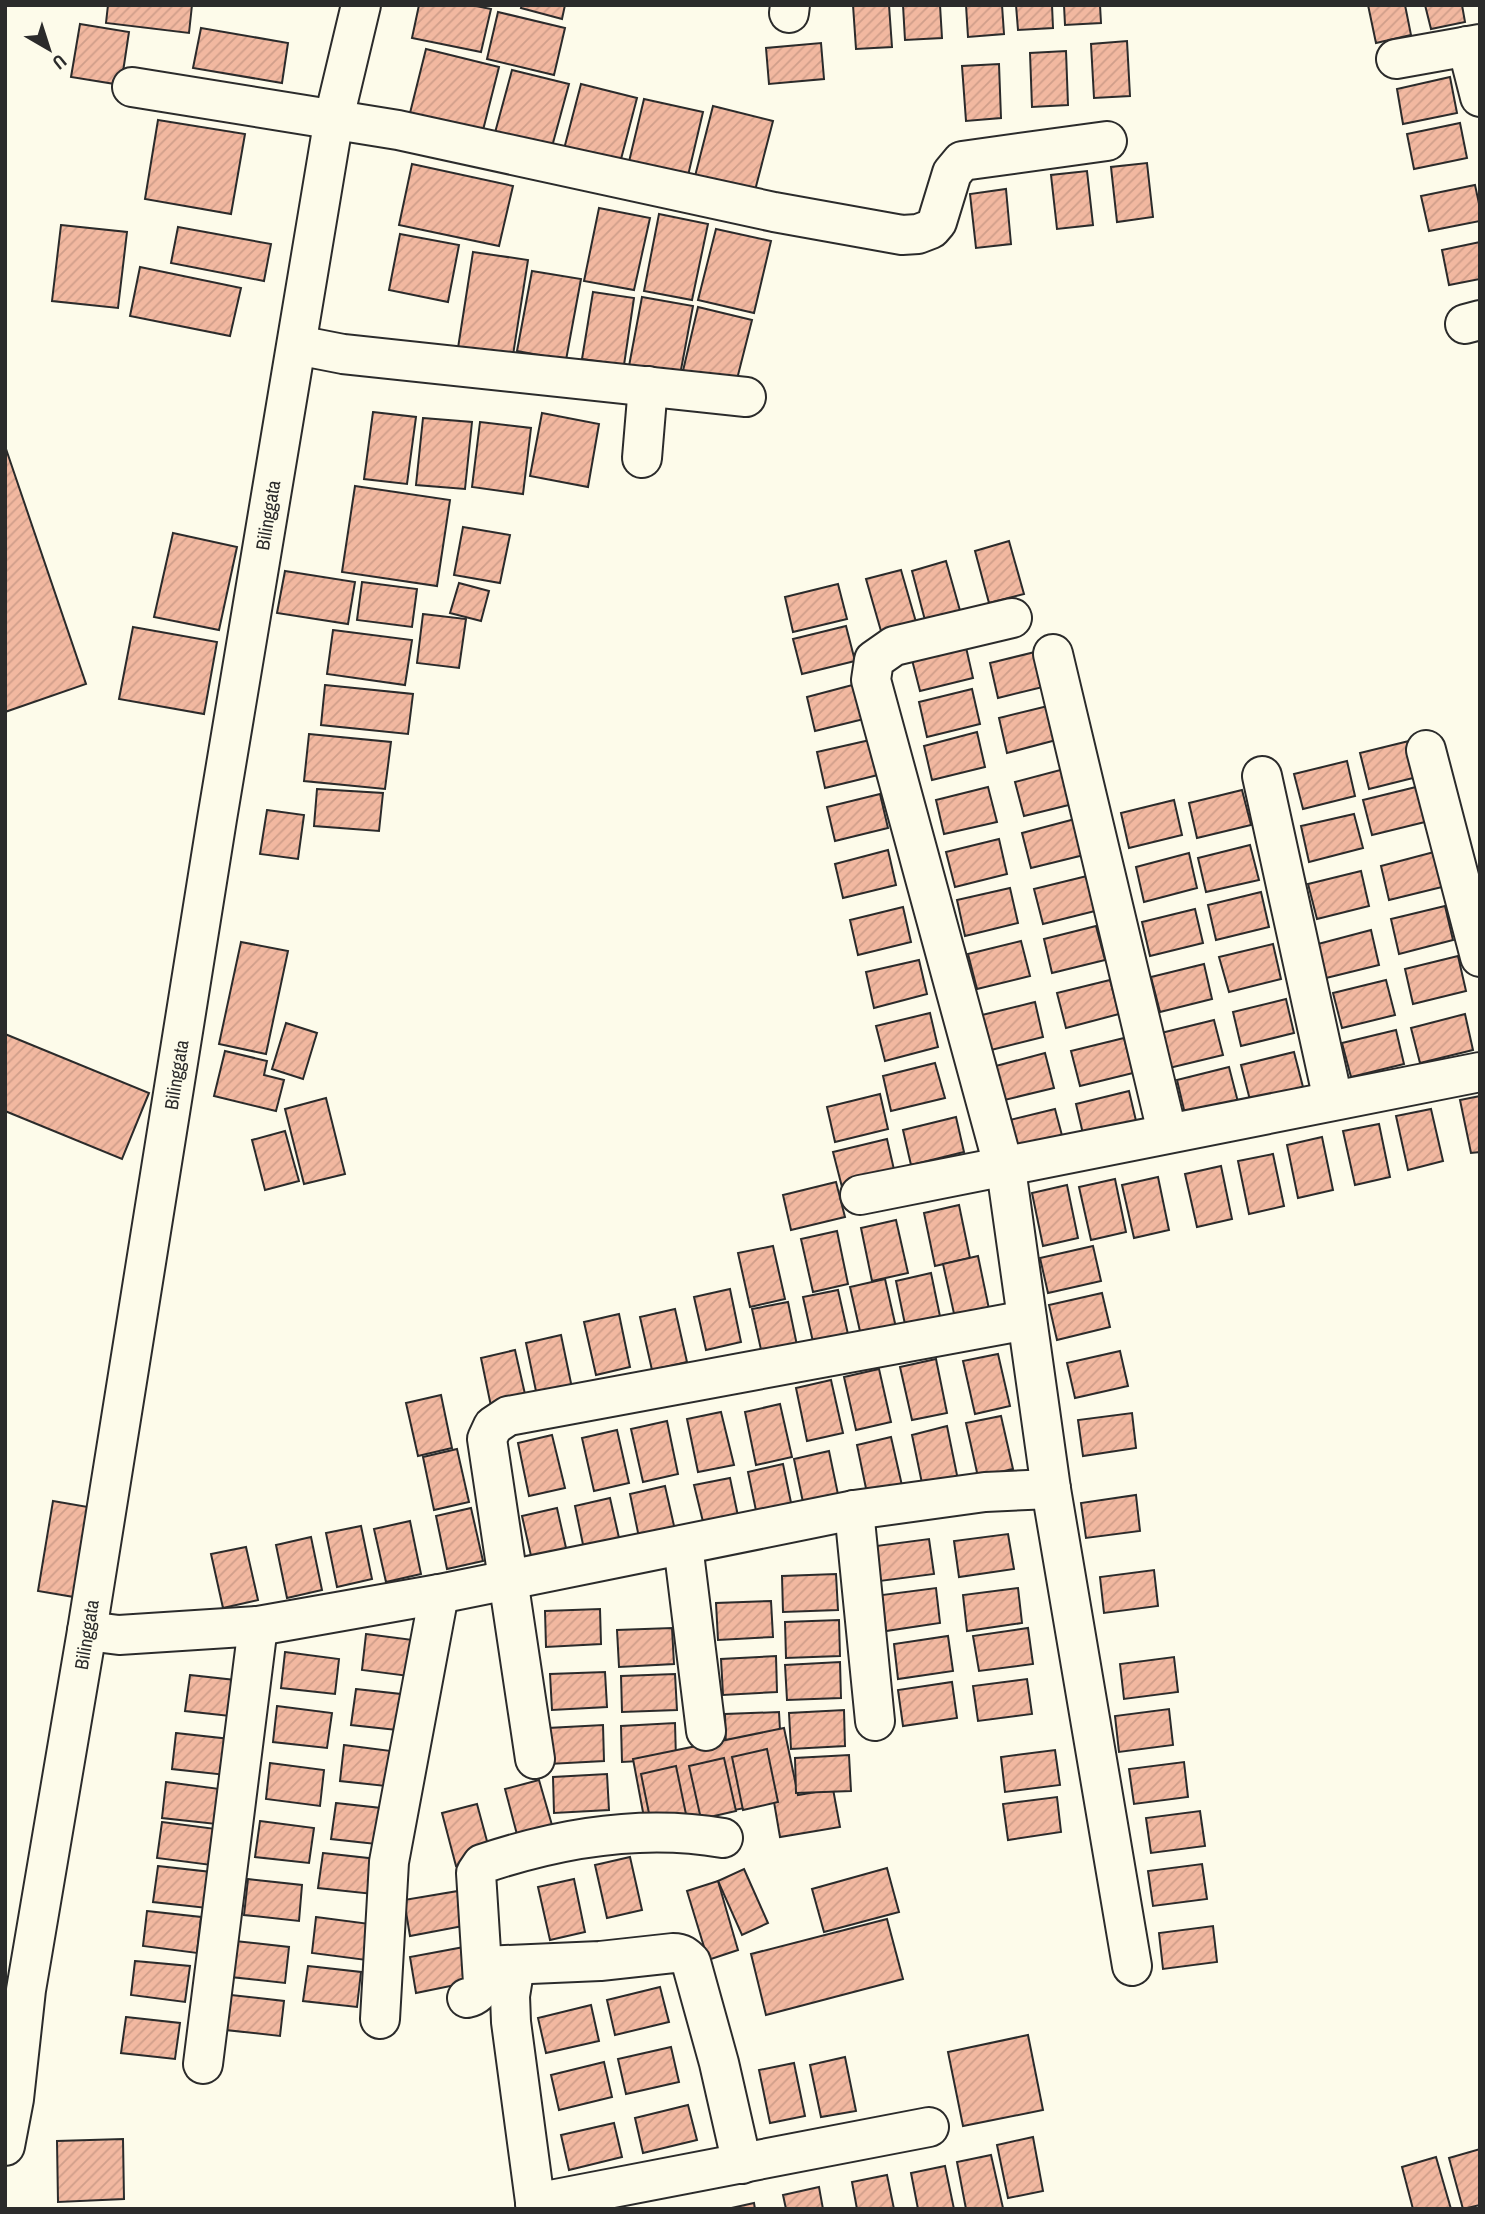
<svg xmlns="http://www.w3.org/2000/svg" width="1485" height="2214" viewBox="0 0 1485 2214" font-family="'Archivo Narrow',sans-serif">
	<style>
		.building { fill: url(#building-hatch); stroke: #2b2b2b; stroke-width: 2 }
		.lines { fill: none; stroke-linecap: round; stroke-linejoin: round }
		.minor-casing { stroke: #2b2b2b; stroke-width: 42 }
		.minor { stroke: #fdfbea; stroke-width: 38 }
		.labels { text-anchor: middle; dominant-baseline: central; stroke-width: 5; stroke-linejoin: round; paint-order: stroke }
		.street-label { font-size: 19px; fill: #2b2b2b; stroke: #fdfbea }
	</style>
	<defs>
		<pattern id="building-hatch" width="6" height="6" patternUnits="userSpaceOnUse" patternTransform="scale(1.75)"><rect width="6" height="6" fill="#f2b8a0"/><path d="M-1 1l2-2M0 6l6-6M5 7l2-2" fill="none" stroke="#d09e8a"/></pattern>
	</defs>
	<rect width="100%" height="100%" fill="#fdfbea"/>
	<g class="building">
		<polygon points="108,5 192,5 189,33 106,23"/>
		<polygon points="419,5 471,5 491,9 481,52 412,38"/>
		<polygon points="522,5 565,5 562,19 521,8"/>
		<polygon points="853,5 889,5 892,47 856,49"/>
		<polygon points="903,5 940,5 942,38 905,40"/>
		<polygon points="966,5 1002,5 1004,34 968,37"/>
		<polygon points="1016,5 1052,5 1053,28 1018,30"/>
		<polygon points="1064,5 1100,5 1101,23 1065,25"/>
		<polygon points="1368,5 1405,5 1411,35 1376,43"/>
		<polygon points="1425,5 1462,5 1465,22 1431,29"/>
		<polygon points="498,12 565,28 554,75 487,59"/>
		<polygon points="80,24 129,32 121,85 71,77"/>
		<polygon points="201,28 288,43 282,83 193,68"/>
		<polygon points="1127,41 1130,96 1094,98 1091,44"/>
		<polygon points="821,43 824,79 769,84 766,48"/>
		<polygon points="426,49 499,67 481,138 408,121"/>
		<polygon points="1066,51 1068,105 1032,107 1030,53"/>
		<polygon points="999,64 1001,118 966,121 962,66"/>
		<polygon points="512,70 569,84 550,154 493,140"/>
		<polygon points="1450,77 1457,113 1403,124 1397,89"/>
		<polygon points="581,84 637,98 620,163 564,149"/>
		<polygon points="644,99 703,112 686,184 627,170"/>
		<polygon points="713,106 773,121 753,198 693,184"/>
		<polygon points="158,120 245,134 231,214 145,199"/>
		<polygon points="1460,123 1467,158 1414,169 1407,134"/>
		<polygon points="1147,163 1153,217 1117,222 1111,167"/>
		<polygon points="412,164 513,186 499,246 399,225"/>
		<polygon points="1087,171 1093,225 1057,229 1051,175"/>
		<polygon points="1475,185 1480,208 1480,221 1429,231 1421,196"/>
		<polygon points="1006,189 1011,244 976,248 970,194"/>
		<polygon points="599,208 650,218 634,290 584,281"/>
		<polygon points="659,214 708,224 692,300 644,291"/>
		<polygon points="61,225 127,232 118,308 52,301"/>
		<polygon points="178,227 271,244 264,281 171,263"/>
		<polygon points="716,229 771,241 754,313 698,300"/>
		<polygon points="400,234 459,245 448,302 389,290"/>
		<polygon points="1480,242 1480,279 1449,285 1442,250"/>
		<polygon points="473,252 528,260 513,355 458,348"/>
		<polygon points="140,267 241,288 230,336 130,316"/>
		<polygon points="532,271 581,279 566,360 517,351"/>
		<polygon points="593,292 634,298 624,365 582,359"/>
		<polygon points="642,297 693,306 680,375 629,366"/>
		<polygon points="698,307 752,320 735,387 682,375"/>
		<polygon points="373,412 416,417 407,484 364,479"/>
		<polygon points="542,413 599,424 588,487 530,476"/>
		<polygon points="423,418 472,422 465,489 416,485"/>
		<polygon points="480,422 531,428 523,494 472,487"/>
		<polygon points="5,446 86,684 5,712"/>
		<polygon points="355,486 450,500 437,586 342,572"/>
		<polygon points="463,527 510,535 500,583 454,575"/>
		<polygon points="173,533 237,547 219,630 154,617"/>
		<polygon points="1009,541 1024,594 989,603 975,551"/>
		<polygon points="946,561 961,614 926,624 912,571"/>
		<polygon points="901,570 916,622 881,631 866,579"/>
		<polygon points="285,571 355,582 348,624 277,613"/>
		<polygon points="362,582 417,589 412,627 357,620"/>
		<polygon points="459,583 489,591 481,621 450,613"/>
		<polygon points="838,584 847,619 793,632 785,597"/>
		<polygon points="423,614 466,619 459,668 417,663"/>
		<polygon points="846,626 855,661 802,674 793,639"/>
		<polygon points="133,627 217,642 204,714 119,699"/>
		<polygon points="333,630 412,640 405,685 327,674"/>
		<polygon points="965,643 973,678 920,691 911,656"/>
		<polygon points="1043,650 1051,685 998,698 990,663"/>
		<polygon points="860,683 868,718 815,731 807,697"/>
		<polygon points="325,685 413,694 408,734 321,725"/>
		<polygon points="972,689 980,724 927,737 919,702"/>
		<polygon points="1052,705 1060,739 1007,753 999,718"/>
		<polygon points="977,732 985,767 932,780 924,746"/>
		<polygon points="309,734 391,742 385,789 304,781"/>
		<polygon points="870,740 878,775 825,788 817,752"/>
		<polygon points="1413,740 1421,776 1369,789 1360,753"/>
		<polygon points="1347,761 1355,796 1303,809 1294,774"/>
		<polygon points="1068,768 1077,803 1024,816 1015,782"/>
		<polygon points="988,787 997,822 944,834 936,800"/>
		<polygon points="1416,787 1425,822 1372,835 1363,800"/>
		<polygon points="317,789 383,793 379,831 314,826"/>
		<polygon points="1242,790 1251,825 1197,838 1189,803"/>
		<polygon points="880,794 888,828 835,841 827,807"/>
		<polygon points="1174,800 1182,835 1129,848 1121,813"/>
		<polygon points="267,810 304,815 298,859 260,854"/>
		<polygon points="1354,814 1363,848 1309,862 1301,826"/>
		<polygon points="1075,819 1084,855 1031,868 1022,833"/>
		<polygon points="999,839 1007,874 955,887 946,852"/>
		<polygon points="1250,845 1259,880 1206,892 1198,858"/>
		<polygon points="888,850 896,885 843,898 835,864"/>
		<polygon points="1434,852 1442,887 1389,900 1381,866"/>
		<polygon points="1189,853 1197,888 1144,902 1136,867"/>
		<polygon points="1361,871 1369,906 1317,919 1308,884"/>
		<polygon points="1087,876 1095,911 1043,924 1034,889"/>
		<polygon points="1010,888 1018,923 965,936 957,900"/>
		<polygon points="1261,892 1269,927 1216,940 1208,905"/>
		<polygon points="1445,906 1453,940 1399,954 1391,919"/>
		<polygon points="903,907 911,942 858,955 850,920"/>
		<polygon points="1195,909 1203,943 1150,956 1142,922"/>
		<polygon points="1096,926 1105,960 1052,973 1044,939"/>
		<polygon points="1371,930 1379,965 1326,978 1318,944"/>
		<polygon points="1021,941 1030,976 977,989 968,954"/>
		<polygon points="241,942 288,951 266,1054 219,1044"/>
		<polygon points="1273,944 1281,979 1229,992 1219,957"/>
		<polygon points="1458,956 1466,991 1413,1004 1405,969"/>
		<polygon points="919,960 927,994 874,1008 866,972"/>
		<polygon points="1204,964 1212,999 1160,1012 1151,977"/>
		<polygon points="1110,980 1119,1014 1066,1028 1057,993"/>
		<polygon points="1386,980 1395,1015 1342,1028 1333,993"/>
		<polygon points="1286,999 1294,1033 1241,1046 1233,1012"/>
		<polygon points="1035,1002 1043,1037 991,1050 982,1015"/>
		<polygon points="930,1013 938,1047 885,1061 876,1026"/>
		<polygon points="1465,1014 1473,1050 1420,1063 1411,1028"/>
		<polygon points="1214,1020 1223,1055 1169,1068 1161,1033"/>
		<polygon points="286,1023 317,1033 303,1079 272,1069"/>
		<polygon points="1396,1030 1404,1064 1351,1077 1342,1043"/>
		<polygon points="5,1034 149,1093 122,1159 5,1111"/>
		<polygon points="1124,1038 1133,1073 1080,1086 1071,1051"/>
		<polygon points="225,1051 267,1061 264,1075 284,1080 276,1111 214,1096"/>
		<polygon points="1294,1052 1303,1087 1250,1100 1241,1065"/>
		<polygon points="1045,1053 1054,1088 1000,1101 992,1067"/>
		<polygon points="935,1063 945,1098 891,1111 883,1076"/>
		<polygon points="1229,1067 1238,1102 1185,1114 1177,1080"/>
		<polygon points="1129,1091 1137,1125 1084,1138 1076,1104"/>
		<polygon points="880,1094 888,1129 835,1142 827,1107"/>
		<polygon points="1480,1096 1480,1152 1471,1153 1460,1100"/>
		<polygon points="326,1098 345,1174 304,1184 285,1109"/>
		<polygon points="1055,1109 1064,1143 1010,1157 1002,1122"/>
		<polygon points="1431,1109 1443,1161 1408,1170 1396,1116"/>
		<polygon points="956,1117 964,1152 911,1165 903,1130"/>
		<polygon points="1379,1124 1390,1177 1355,1185 1343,1131"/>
		<polygon points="285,1131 299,1181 265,1190 252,1140"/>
		<polygon points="1322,1137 1333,1190 1298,1198 1287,1145"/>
		<polygon points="887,1139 895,1174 842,1187 833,1152"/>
		<polygon points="1273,1154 1284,1206 1249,1214 1238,1161"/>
		<polygon points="1221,1166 1232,1219 1197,1227 1185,1174"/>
		<polygon points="1158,1177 1169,1230 1134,1238 1122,1185"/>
		<polygon points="1115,1179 1126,1232 1091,1240 1079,1187"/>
		<polygon points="836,1182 845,1217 791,1230 783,1195"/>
		<polygon points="1067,1185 1078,1238 1043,1246 1032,1193"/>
		<polygon points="959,1205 970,1258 935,1266 924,1213"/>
		<polygon points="896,1220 908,1273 872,1281 861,1228"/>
		<polygon points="837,1231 848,1284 813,1292 801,1239"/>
		<polygon points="773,1246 785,1299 750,1307 738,1253"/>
		<polygon points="1093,1246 1101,1281 1048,1293 1040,1258"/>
		<polygon points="978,1256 989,1309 955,1318 943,1264"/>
		<polygon points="931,1273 942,1326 907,1334 896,1281"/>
		<polygon points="885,1279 897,1332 862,1340 850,1287"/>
		<polygon points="730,1289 741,1342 706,1350 694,1297"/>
		<polygon points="838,1290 850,1343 815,1351 803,1297"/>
		<polygon points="1102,1293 1110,1327 1057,1340 1049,1305"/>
		<polygon points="788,1302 799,1355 764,1363 752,1309"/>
		<polygon points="675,1309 687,1362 652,1370 640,1317"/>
		<polygon points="619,1314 630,1367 596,1375 584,1322"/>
		<polygon points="561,1335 572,1388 537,1396 526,1343"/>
		<polygon points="515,1350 527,1403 492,1411 481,1358"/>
		<polygon points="1120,1351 1128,1386 1075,1398 1067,1363"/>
		<polygon points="998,1354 1010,1406 975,1414 963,1361"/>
		<polygon points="936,1359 947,1413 912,1420 900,1367"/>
		<polygon points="879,1369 891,1422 856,1430 844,1377"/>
		<polygon points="831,1380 843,1433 807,1441 796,1388"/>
		<polygon points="441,1395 452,1448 418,1456 406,1403"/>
		<polygon points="780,1404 792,1457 756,1465 745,1412"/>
		<polygon points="721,1412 734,1465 698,1472 687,1419"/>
		<polygon points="1132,1413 1136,1448 1083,1456 1078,1420"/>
		<polygon points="1001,1416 1013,1469 978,1477 966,1423"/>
		<polygon points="667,1421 678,1474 643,1482 631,1429"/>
		<polygon points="947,1426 958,1480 923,1488 912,1435"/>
		<polygon points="617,1430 629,1483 594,1491 582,1438"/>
		<polygon points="552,1435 565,1488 529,1496 518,1443"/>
		<polygon points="891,1437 903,1490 868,1498 857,1445"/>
		<polygon points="457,1449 469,1502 434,1510 423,1457"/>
		<polygon points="829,1451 840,1504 805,1512 794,1459"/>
		<polygon points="783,1464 794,1517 759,1525 748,1472"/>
		<polygon points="730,1478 741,1530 707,1538 694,1485"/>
		<polygon points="665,1486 677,1539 641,1547 630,1494"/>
		<polygon points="1136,1495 1140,1531 1086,1538 1081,1503"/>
		<polygon points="610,1498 622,1551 586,1559 575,1506"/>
		<polygon points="53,1501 88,1507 74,1597 38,1591"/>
		<polygon points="471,1508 483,1561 447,1569 436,1516"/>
		<polygon points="557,1508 569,1561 534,1569 522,1516"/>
		<polygon points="410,1521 421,1574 386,1582 374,1529"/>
		<polygon points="361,1526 372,1579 337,1587 326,1533"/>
		<polygon points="1008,1534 1014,1569 959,1577 954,1541"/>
		<polygon points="311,1537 322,1590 287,1598 276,1545"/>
		<polygon points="929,1539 934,1574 880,1581 876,1546"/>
		<polygon points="246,1547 258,1600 223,1608 211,1554"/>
		<polygon points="1154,1570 1158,1606 1104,1613 1100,1577"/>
		<polygon points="836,1574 838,1610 783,1612 782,1576"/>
		<polygon points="936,1588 940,1623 886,1631 882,1595"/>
		<polygon points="1018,1588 1022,1623 967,1631 963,1595"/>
		<polygon points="771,1601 773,1637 718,1640 716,1603"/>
		<polygon points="600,1609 601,1644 546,1647 545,1611"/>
		<polygon points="839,1620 840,1656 786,1658 785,1622"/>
		<polygon points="672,1628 674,1664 619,1667 617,1630"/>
		<polygon points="1028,1628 1033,1664 979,1671 973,1636"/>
		<polygon points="366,1634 421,1641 416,1677 362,1670"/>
		<polygon points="948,1636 953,1671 898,1679 894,1644"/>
		<polygon points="285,1652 339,1659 335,1694 281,1688"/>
		<polygon points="776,1656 777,1692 723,1695 721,1659"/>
		<polygon points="1174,1657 1178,1692 1124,1699 1120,1664"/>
		<polygon points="840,1662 841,1698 787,1700 785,1665"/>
		<polygon points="605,1672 607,1707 552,1710 550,1674"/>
		<polygon points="675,1674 677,1710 622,1712 621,1676"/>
		<polygon points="190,1675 244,1681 239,1717 185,1711"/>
		<polygon points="1027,1679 1032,1714 978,1721 973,1686"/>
		<polygon points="952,1682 957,1718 903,1726 898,1690"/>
		<polygon points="356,1689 410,1695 406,1731 351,1725"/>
		<polygon points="277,1706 332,1713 327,1748 273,1742"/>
		<polygon points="1169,1709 1173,1745 1119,1752 1115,1716"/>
		<polygon points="844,1710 845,1746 791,1749 789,1713"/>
		<polygon points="779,1712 781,1748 726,1750 725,1714"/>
		<polygon points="675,1723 676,1759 622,1762 621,1726"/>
		<polygon points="603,1725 604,1761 549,1764 548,1728"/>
		<polygon points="784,1728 798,1795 833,1789 840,1827 780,1837 774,1802 646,1828 633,1759"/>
		<polygon points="176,1733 230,1739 226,1775 172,1769"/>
		<polygon points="344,1745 399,1752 395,1787 340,1781"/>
		<polygon points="767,1749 778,1802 743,1810 732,1757"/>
		<polygon points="1055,1750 1060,1785 1005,1792 1001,1757"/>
		<polygon points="849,1755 851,1791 796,1793 795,1758"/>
		<polygon points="724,1758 736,1811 701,1819 689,1766"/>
		<polygon points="1184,1762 1188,1797 1134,1804 1129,1769"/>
		<polygon points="270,1763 324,1770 320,1806 266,1799"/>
		<polygon points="676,1766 687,1819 652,1828 641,1774"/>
		<polygon points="607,1774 609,1810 554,1813 553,1777"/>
		<polygon points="539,1780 554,1832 519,1842 505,1789"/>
		<polygon points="166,1782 220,1789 216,1824 162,1818"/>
		<polygon points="1057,1797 1061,1832 1008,1840 1003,1804"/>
		<polygon points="336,1803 390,1809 385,1845 331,1839"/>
		<polygon points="477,1804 491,1856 456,1866 442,1813"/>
		<polygon points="1200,1811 1205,1846 1151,1853 1146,1818"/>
		<polygon points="260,1821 314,1828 309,1863 255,1857"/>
		<polygon points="162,1822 216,1829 211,1865 157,1858"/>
		<polygon points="323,1853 377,1859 373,1894 318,1888"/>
		<polygon points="630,1857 642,1910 607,1918 595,1865"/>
		<polygon points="1202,1864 1207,1899 1153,1906 1148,1871"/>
		<polygon points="158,1866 211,1872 207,1908 153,1902"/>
		<polygon points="887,1868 899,1912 824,1932 812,1889"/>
		<polygon points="744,1869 768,1923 742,1935 718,1881"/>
		<polygon points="248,1879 302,1885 299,1921 244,1915"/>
		<polygon points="574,1879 585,1932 550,1940 538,1887"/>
		<polygon points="718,1881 738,1950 708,1960 687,1891"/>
		<polygon points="458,1891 463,1926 410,1936 404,1900"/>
		<polygon points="147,1911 201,1917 197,1953 143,1946"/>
		<polygon points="316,1917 370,1924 366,1960 312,1953"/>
		<polygon points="887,1919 903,1979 766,2015 751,1954"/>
		<polygon points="1213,1926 1217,1962 1163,1969 1159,1933"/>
		<polygon points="235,1941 289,1947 285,1983 231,1977"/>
		<polygon points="464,1947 470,1982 416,1993 410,1957"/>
		<polygon points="135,1961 190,1966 185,2002 131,1995"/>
		<polygon points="308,1966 361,1972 357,2007 303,2001"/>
		<polygon points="660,1987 669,2022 615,2035 607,2000"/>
		<polygon points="231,1995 284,2001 280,2036 226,2030"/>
		<polygon points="591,2005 599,2041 546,2053 538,2018"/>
		<polygon points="126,2017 180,2023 175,2059 121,2053"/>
		<polygon points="1028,2035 1043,2110 963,2126 948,2052"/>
		<polygon points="671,2047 679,2082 626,2094 618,2059"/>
		<polygon points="845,2057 856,2111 821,2117 810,2065"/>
		<polygon points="604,2062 612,2097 559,2110 551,2075"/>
		<polygon points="794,2063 805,2116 770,2123 759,2070"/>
		<polygon points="688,2105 697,2140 643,2153 635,2118"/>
		<polygon points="614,2123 622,2157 569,2170 561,2135"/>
		<polygon points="1033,2137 1043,2191 1008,2198 997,2145"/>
		<polygon points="123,2139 124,2199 58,2202 57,2141"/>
		<polygon points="1480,2149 1480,2205 1463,2209 1449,2158"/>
		<polygon points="991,2155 1003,2208 966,2209 957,2162"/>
		<polygon points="1436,2157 1451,2209 1413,2209 1402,2167"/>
		<polygon points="945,2166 954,2209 918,2209 911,2173"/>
		<polygon points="887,2175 894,2209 857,2209 852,2182"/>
		<polygon points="819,2187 823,2209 786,2209 783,2195"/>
		<polygon points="754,2203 755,2209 727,2209"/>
	</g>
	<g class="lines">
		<defs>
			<g id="minor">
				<polyline points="789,13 790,5"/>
				<polyline points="1467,46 1480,97"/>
				<polyline points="1396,59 1480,44"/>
				<polyline points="132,87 398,130 774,212 902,235 918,234 931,229 937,222 952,173 962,161 1107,141"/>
				<polyline points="1465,324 1480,320"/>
				<polyline points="297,345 343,354 746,397"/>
				<polyline points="642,458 648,386"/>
				<polyline points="1012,618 894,646 874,660 871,680 1008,1183 1051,1489 1132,1966"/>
				<polyline points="1053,654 1167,1132"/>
				<polyline points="1426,750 1480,957"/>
				<polyline points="1262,776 1333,1100"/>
				<polyline points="860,1195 1480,1072"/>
				<polyline points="854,1510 875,1721"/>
				<polyline points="683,1545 706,1731"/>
				<polyline points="87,1631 119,1635 258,1626 439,1594 854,1510 985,1492 1051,1489"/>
				<polyline points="535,1759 487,1439 493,1426 508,1416 1027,1320"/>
				<polyline points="515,1965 510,1996 511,2022 536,2209"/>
				<path d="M 483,1966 L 600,1961 L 673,1953 C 682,1953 685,1956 691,1962 L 719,2063 L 742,2164"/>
				<path d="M 467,1998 C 476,1996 480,1992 483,1983 L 476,1873 L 482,1864 C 559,1838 642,1824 723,1838"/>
				<polyline points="380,2019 389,1862 439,1594"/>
				<polyline points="203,2064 258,1626"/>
				<path id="s1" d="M 5,2146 L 14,2099 L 26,1990 L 87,1631 L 217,819 L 334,118 L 361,5"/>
				<polyline points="535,2203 929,2127"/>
			</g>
		</defs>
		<use href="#minor" class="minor-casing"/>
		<use href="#minor" class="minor"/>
	</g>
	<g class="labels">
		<g class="street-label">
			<text stroke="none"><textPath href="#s1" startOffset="1652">Bilinggata</textPath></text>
			<text stroke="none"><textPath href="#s1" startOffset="1085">Bilinggata</textPath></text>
			<text stroke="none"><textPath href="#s1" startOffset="518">Bilinggata</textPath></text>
		</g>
	</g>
	<rect width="1485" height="2214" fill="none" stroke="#2b2b2b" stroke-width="14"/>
	<g transform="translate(49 49) rotate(141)" stroke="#fdfbea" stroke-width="5" paint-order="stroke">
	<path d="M0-5L12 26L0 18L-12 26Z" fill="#2b2b2b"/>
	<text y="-10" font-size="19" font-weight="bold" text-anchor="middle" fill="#2b2b2b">U</text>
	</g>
</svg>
